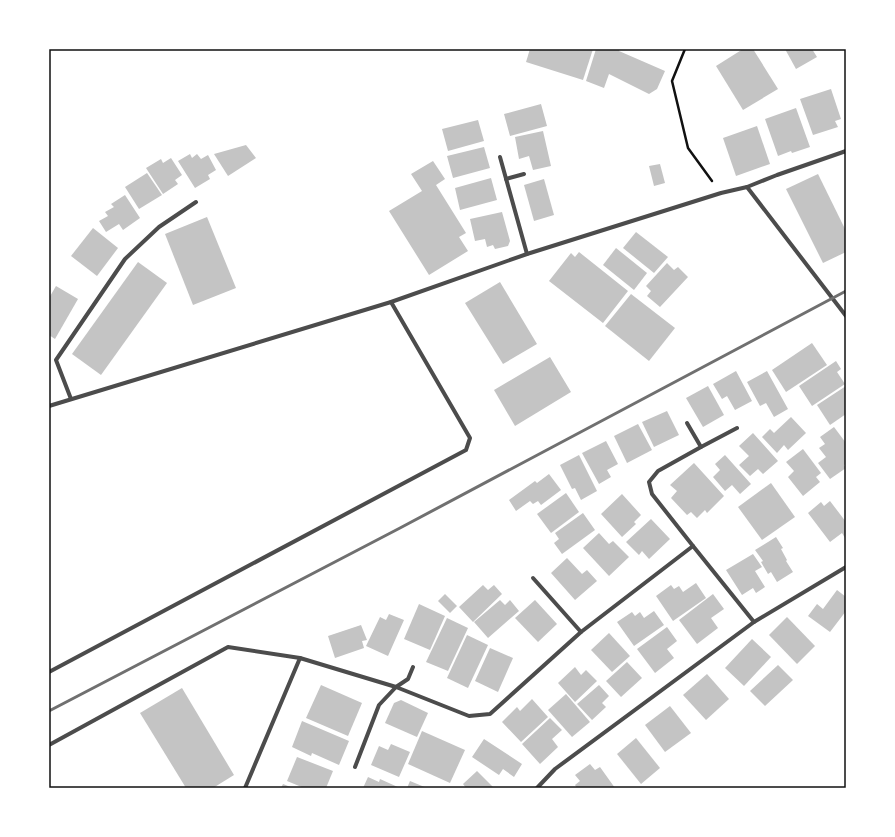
<svg xmlns="http://www.w3.org/2000/svg" width="895" height="837" viewBox="0 0 895 837" font-family="Signika,sans-serif">
	<style>
		.building { fill: #c4c4c4 }
		.lines { fill: none; stroke-linecap: round; stroke-linejoin: round }
		.path { stroke: #111; stroke-width: 2.5 }
		.minor { stroke: #4c4c4c; stroke-width: 4 }
		.rail { stroke: #707070; stroke-width: 3 }
		.neatline { fill: none; stroke: #111; stroke-width: 1.5 }
	</style>
	<rect width="100%" height="100%" fill="#fff"/>
	<g class="building">
		<polygon points="530,49 593,49 583,80 526,62"/>
		<polygon points="596,49 619,49 619,51 665,71 657,89 649,94 609,74 604,88 586,81"/>
		<polygon points="743,49 753,49 778,89 743,110 716,66"/>
		<polygon points="785,49 812,49 817,57 796,69"/>
		<polygon points="831,89 841,119 835,121 838,127 813,135 800,99"/>
		<polygon points="541,104 547,126 510,136 504,114"/>
		<polygon points="796,108 810,147 792,153 791,151 778,156 765,119"/>
		<polygon points="478,120 484,141 448,151 442,129"/>
		<polygon points="757,126 770,164 736,176 723,138"/>
		<polygon points="543,131 551,166 533,170 529,156 519,159 515,137"/>
		<polygon points="246,145 256,158 228,176 214,154"/>
		<polygon points="484,147 490,168 453,178 447,156"/>
		<polygon points="190,154 192,158 197,154 201,159 208,155 216,170 208,175 210,179 195,188 178,161"/>
		<polygon points="171,158 182,175 175,180 178,184 163,194 146,168 161,159 163,163"/>
		<polygon points="433,161 445,179 436,185 466,233 459,237 468,251 429,275 389,211 422,191 411,174"/>
		<polygon points="660,164 665,183 654,186 649,166"/>
		<polygon points="147,173 162,195 139,209 125,187"/>
		<polygon points="818,174 846,231 846,252 823,263 786,189"/>
		<polygon points="491,178 497,200 460,210 455,188"/>
		<polygon points="544,179 554,215 534,221 524,185"/>
		<polygon points="125,195 140,218 123,230 119,224 106,232 99,221 108,216 105,212 114,207 111,204"/>
		<polygon points="502,212 510,241 508,246 495,249 493,245 487,247 485,239 475,241 470,219"/>
		<polygon points="207,217 236,288 193,305 165,234"/>
		<polygon points="93,228 118,248 97,276 71,256"/>
		<polygon points="636,232 668,257 654,273 623,248"/>
		<polygon points="616,248 647,273 634,290 603,265"/>
		<polygon points="579,252 628,291 603,323 549,281 571,253 575,257"/>
		<polygon points="138,262 167,283 101,375 72,354"/>
		<polygon points="667,263 674,270 678,267 688,277 660,307 647,296 651,291 646,286"/>
		<polygon points="500,282 537,344 503,364 465,303"/>
		<polygon points="56,286 78,299 55,339 49,335 49,298"/>
		<polygon points="631,294 675,328 649,361 605,326"/>
		<polygon points="812,343 827,365 786,392 772,370"/>
		<polygon points="550,357 571,392 515,426 494,390"/>
		<polygon points="836,361 841,369 837,372 845,384 812,406 799,386"/>
		<polygon points="736,371 752,401 735,410 727,396 722,399 713,384"/>
		<polygon points="767,371 788,409 774,417 766,403 760,406 747,382"/>
		<polygon points="708,386 724,415 703,427 686,398"/>
		<polygon points="846,386 846,414 830,425 817,405"/>
		<polygon points="667,411 679,435 654,447 642,422"/>
		<polygon points="791,417 806,433 788,450 784,445 777,453 762,437 770,429 774,433"/>
		<polygon points="638,424 652,450 627,463 614,436"/>
		<polygon points="834,427 846,443 846,464 844,465 846,468 830,479 818,463 826,457 819,448 825,444 820,437"/>
		<polygon points="753,433 778,461 763,474 758,469 750,476 739,465 749,456 739,446"/>
		<polygon points="606,441 618,464 607,470 611,477 599,484 582,453"/>
		<polygon points="803,449 821,473 816,477 820,482 803,496 788,477 794,471 786,462"/>
		<polygon points="579,455 597,491 581,500 575,488 572,489 560,465"/>
		<polygon points="725,455 751,484 740,494 732,485 725,491 713,477 720,470 715,464"/>
		<polygon points="694,463 724,496 707,513 705,510 697,518 691,512 687,515 671,498 677,491 670,485"/>
		<polygon points="549,474 561,490 541,505 538,501 533,504 530,501 516,511 509,500 535,481 537,483"/>
		<polygon points="771,483 795,517 762,540 738,507"/>
		<polygon points="566,493 579,512 551,533 537,514"/>
		<polygon points="622,494 641,515 634,522 636,524 622,537 601,514"/>
		<polygon points="830,501 846,522 846,537 845,538 842,533 830,542 808,513 821,502 824,506"/>
		<polygon points="583,513 595,530 562,554 554,543 559,539 555,533"/>
		<polygon points="651,519 670,539 649,559 642,551 639,555 626,542"/>
		<polygon points="599,533 609,544 613,541 629,557 609,576 583,548"/>
		<polygon points="776,537 783,548 781,549 787,560 786,561 793,572 777,582 771,572 768,574 761,562 763,561 755,550"/>
		<polygon points="753,554 762,567 755,571 765,587 756,593 753,588 742,595 726,570"/>
		<polygon points="567,558 582,574 587,570 597,581 575,600 551,573"/>
		<polygon points="696,583 706,598 673,621 656,596 671,585 674,589 679,586 683,592"/>
		<polygon points="483,585 488,590 494,585 502,594 473,622 459,607"/>
		<polygon points="837,590 846,597 846,611 830,632 808,616 817,604 823,609"/>
		<polygon points="445,594 457,606 450,613 438,601"/>
		<polygon points="713,594 724,609 711,618 718,628 697,644 679,620"/>
		<polygon points="500,600 505,605 510,600 519,611 488,638 474,622"/>
		<polygon points="535,600 557,624 538,642 515,618"/>
		<polygon points="419,604 445,616 430,650 404,639"/>
		<polygon points="654,611 664,625 634,646 617,622 632,612 635,616 640,612 644,618"/>
		<polygon points="389,614 404,620 388,656 366,646 380,617 386,620"/>
		<polygon points="787,617 815,646 797,664 769,635"/>
		<polygon points="447,618 468,628 448,671 426,662"/>
		<polygon points="361,625 367,640 362,641 364,648 335,658 328,636"/>
		<polygon points="667,627 677,641 667,649 674,658 655,673 637,649"/>
		<polygon points="609,633 630,656 612,672 591,650"/>
		<polygon points="467,635 488,645 468,688 447,678"/>
		<polygon points="752,639 771,657 744,686 725,668"/>
		<polygon points="490,648 513,658 498,692 475,681"/>
		<polygon points="627,662 642,678 621,697 606,681"/>
		<polygon points="778,665 793,680 765,706 750,691"/>
		<polygon points="575,667 581,675 586,670 597,681 575,702 558,683"/>
		<polygon points="707,674 729,699 706,720 683,695"/>
		<polygon points="321,685 362,703 348,736 306,718"/>
		<polygon points="599,685 609,696 602,703 606,707 592,720 577,704"/>
		<polygon points="182,688 234,775 213,788 186,788 140,713"/>
		<polygon points="566,694 590,722 572,737 548,710"/>
		<polygon points="532,699 548,717 521,742 502,722 517,707 520,711"/>
		<polygon points="401,700 428,713 417,737 385,723 394,703"/>
		<polygon points="670,706 691,733 665,752 645,725"/>
		<polygon points="550,718 562,730 552,739 558,747 540,764 522,744"/>
		<polygon points="302,721 349,741 339,765 312,753 311,756 292,747"/>
		<polygon points="422,731 465,750 450,783 408,764"/>
		<polygon points="636,738 660,768 641,784 617,754"/>
		<polygon points="484,739 522,764 514,777 503,769 499,775 472,757"/>
		<polygon points="391,744 410,752 399,777 371,765 379,746 388,750"/>
		<polygon points="297,757 333,771 326,788 304,788 287,781"/>
		<polygon points="590,764 595,770 600,767 615,788 577,788 575,785 580,781 575,775"/>
		<polygon points="477,771 494,788 466,788 463,784"/>
		<polygon points="368,777 379,782 380,779 400,788 363,788"/>
		<polygon points="410,781 427,788 407,788"/>
		<polygon points="283,784 293,788 281,788"/>
	</g>
	<g class="lines">
		<polyline class="path" points="685,49 672,81 688,148 712,181"/>
		<g class="minor">
			<polyline points="500,157 527,254"/>
			<polyline points="506,179 524,174"/>
			<polyline points="747,187 846,316"/>
			<polyline points="71,399 56,360 125,259 159,227 196,202"/>
			<polyline points="49,406 391,302 527,254 721,193 747,187 777,175 846,151"/>
			<polyline points="687,423 701,447"/>
			<polyline points="693,546 652,494 649,482 658,471 701,447 737,428"/>
			<polyline points="533,578 581,632"/>
			<polyline points="49,672 466,450 470,438 391,302"/>
			<polyline points="49,745 228,647 300,658"/>
			<polyline points="355,767 379,705 396,687 408,679 413,667"/>
			<polyline points="245,788 300,658 396,687 469,716 490,714 581,632 693,546 754,622"/>
			<polyline points="537,788 555,769 754,622 846,567"/>
		</g>
		<polyline class="rail" points="49,711 400,528 846,291"/>
	</g>
	<rect width="895" height="837" fill="none" stroke="#ffffff" stroke-width="100"/>
	<rect x="50" y="50" width="795" height="737" class="neatline"/>
</svg>
